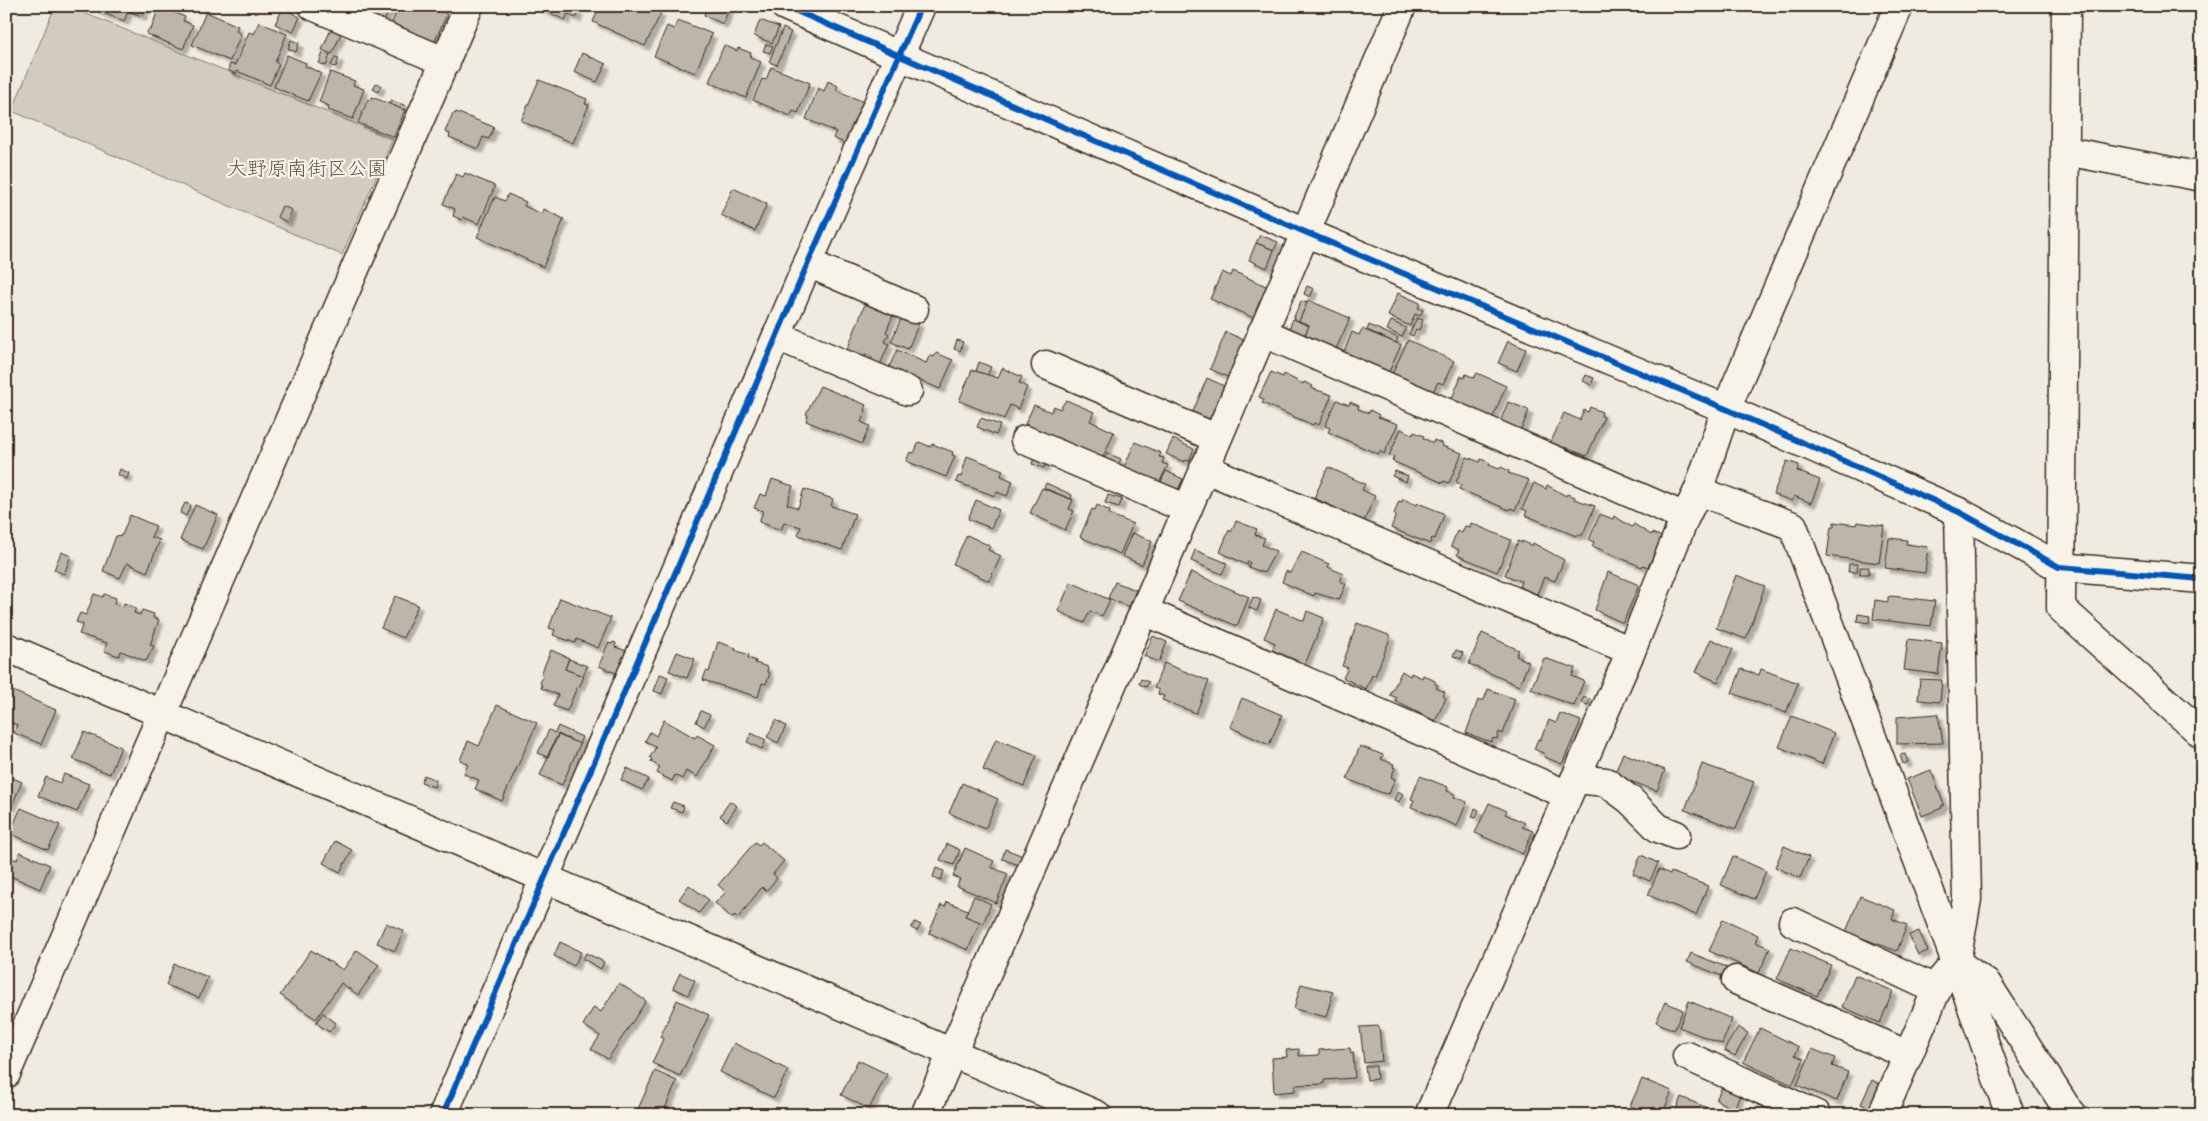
<svg xmlns="http://www.w3.org/2000/svg" width="2208" height="1121" viewBox="0 0 2208 1121" font-family="Dekko,'Klee One',sans-serif">
	<style>
		.green { fill: #d1cbc0; stroke: #867a6f }
		.building { fill: #bdb5aa; stroke: #3b2a1e; filter: url(#shadow) }
		.lines { fill: none; stroke-linecap: round; stroke-linejoin: round }
		.minor-casing { stroke: #3b2a1e; stroke-width: 31 }
		.minor { stroke: #f7f3e8; stroke-width: 28 }
		.cycleway-casing { stroke: #f7f3e8; stroke-width: 9 }
		.cycleway { stroke: #0057b8; stroke-width: 6 }
		.labels { text-anchor: middle; dominant-baseline: central; stroke-width: 4.5; stroke-linejoin: round; paint-order: stroke }
		.park-label { font-size: 20px; fill: #605246; stroke: #f7f3e8 }
	</style>
	<defs>
		<filter id="shadow"><feDropShadow dx="4.5" dy="4.5" stdDeviation="1" flood-color="#0004"/></filter>
	</defs>
	<rect width="100%" height="100%" fill="#efebe0"/>
	<filter id="ink" filterUnits="userSpaceOnUse"><feTurbulence type="fractalNoise" baseFrequency=".02" numOctaves="2"/><feDisplacementMap in="SourceGraphic" scale="10" xChannelSelector="R" yChannelSelector="G"/><feConvolveMatrix kernelMatrix="1 2 1 2 8 2 1 2 1" color-interpolation-filters="sRGB"/></filter>
	<g filter="url(#ink)">
		<polygon class="green" points="55,6 67,6 393,139 342,255 12,111"/>
		<g class="building">
			<polygon points="97,6 146,6 142,16 128,11 124,21 95,10"/>
			<polygon points="159,6 185,17 183,21 193,25 183,49 146,34 149,29 151,30"/>
			<polygon points="345,6 391,6 383,24"/>
			<polygon points="399,6 428,6 447,14 434,43 391,25"/>
			<polygon points="534,6 571,6 565,20"/>
			<polygon points="600,6 647,6 661,13 645,46 593,22"/>
			<polygon points="707,6 721,6 729,9 723,24 704,15"/>
			<polygon points="283,8 300,17 293,32 275,24"/>
			<polygon points="572,9 579,12 576,18 569,15"/>
			<polygon points="206,12 238,26 236,31 241,34 230,61 192,45"/>
			<polygon points="678,20 712,34 695,73 654,56 667,26 674,29"/>
			<polygon points="760,20 779,27 772,43 754,36"/>
			<polygon points="259,22 287,34 275,62 279,64 270,85 237,71 236,74 228,70 230,64 235,65 249,32 254,34"/>
			<polygon points="783,28 791,32 777,65 769,62"/>
			<polygon points="331,29 341,34 332,54 322,50"/>
			<polygon points="291,40 299,43 296,52 288,49"/>
			<polygon points="766,44 773,46 770,53 763,51"/>
			<polygon points="724,45 737,51 738,48 751,53 750,57 761,62 746,98 709,82"/>
			<polygon points="323,53 330,55 326,66 319,63"/>
			<polygon points="582,53 606,64 597,82 574,72"/>
			<polygon points="287,55 306,63 305,66 321,73 308,101 274,87"/>
			<polygon points="335,57 339,58 336,67 331,66"/>
			<polygon points="771,67 810,83 798,113 793,111 790,116 753,100 762,79 766,80"/>
			<polygon points="330,72 355,81 353,85 364,89 353,119 328,110 329,106 319,102"/>
			<polygon points="539,80 587,99 585,104 589,105 573,143 521,121"/>
			<polygon points="828,81 838,86 836,90 864,102 846,144 833,138 836,132 806,119 818,88 824,91"/>
			<polygon points="376,83 381,85 378,92 373,89"/>
			<polygon points="372,97 405,110 394,137 358,123 368,99 371,100"/>
			<polygon points="391,100 406,106 404,110 390,104"/>
			<polygon points="456,112 494,127 489,139 483,137 478,149 449,137 450,134 445,132 453,113 455,114"/>
			<polygon points="465,173 495,186 479,224 463,217 462,220 453,216 455,209 443,204 456,174 463,177"/>
			<polygon points="733,188 767,204 755,231 721,215"/>
			<polygon points="508,194 526,202 524,206 542,214 544,209 564,219 543,267 477,237 495,197 505,201"/>
			<polygon points="282,206 292,210 287,222 277,217"/>
			<polygon points="1260,235 1278,242 1274,250 1256,243"/>
			<polygon points="1256,243 1274,250 1267,268 1249,260"/>
			<polygon points="1233,271 1268,287 1254,318 1210,299 1222,272 1231,276"/>
			<polygon points="1307,286 1314,289 1310,297 1304,294"/>
			<polygon points="1398,293 1420,303 1418,308 1423,310 1420,316 1415,314 1410,326 1388,316"/>
			<polygon points="1308,300 1350,318 1336,349 1305,335 1309,325 1299,321"/>
			<polygon points="1301,301 1307,303 1299,321 1293,319"/>
			<polygon points="870,302 894,313 886,332 889,334 885,342 889,344 879,367 870,363 872,357 865,354 863,357 847,350 865,304 869,305"/>
			<polygon points="902,316 919,323 908,349 891,342"/>
			<polygon points="1417,318 1423,320 1419,330 1416,329 1413,336 1409,334"/>
			<polygon points="1293,319 1309,326 1304,336 1288,332"/>
			<polygon points="1391,321 1406,328 1402,337 1387,330"/>
			<polygon points="1369,325 1398,338 1396,343 1367,330"/>
			<polygon points="1362,329 1401,345 1388,374 1343,355 1352,332 1359,335"/>
			<polygon points="1226,332 1244,340 1228,377 1210,369"/>
			<polygon points="957,340 963,342 960,351 954,349"/>
			<polygon points="1408,340 1454,361 1443,384 1438,382 1432,393 1392,374"/>
			<polygon points="1508,341 1526,349 1517,371 1498,363"/>
			<polygon points="897,350 926,363 930,355 934,357 936,353 953,360 940,389 889,367"/>
			<polygon points="979,362 991,367 987,376 976,371"/>
			<polygon points="1002,368 1022,377 1019,383 1027,387 1018,409 1010,405 1004,419 959,401 972,370 998,378"/>
			<polygon points="1271,372 1283,377 1284,374 1303,384 1304,382 1313,386 1311,388 1332,395 1319,425 1314,423 1313,425 1262,403 1264,400 1259,397"/>
			<polygon points="1477,373 1506,386 1492,419 1451,401 1461,376 1464,378 1466,374 1474,378"/>
			<polygon points="1586,375 1594,378 1591,385 1583,381"/>
			<polygon points="1207,378 1224,386 1208,423 1191,416"/>
			<polygon points="820,386 866,405 864,409 866,410 861,422 870,426 862,444 806,421 808,415 806,414"/>
			<polygon points="1066,400 1094,412 1090,421 1114,432 1101,462 1027,428 1028,425 1025,424 1034,405 1051,412 1054,406 1060,409"/>
			<polygon points="1337,400 1349,405 1350,402 1359,406 1358,409 1369,413 1370,410 1379,415 1378,417 1398,424 1384,454 1380,451 1378,454 1328,432 1330,428 1325,426"/>
			<polygon points="1508,402 1529,410 1521,430 1500,422"/>
			<polygon points="1590,407 1602,412 1601,416 1604,417 1587,456 1564,447 1563,449 1550,444 1564,413 1580,420 1584,410 1588,412"/>
			<polygon points="981,418 1000,425 996,435 977,427"/>
			<polygon points="1401,429 1413,435 1414,432 1424,436 1423,438 1433,443 1434,440 1443,444 1442,446 1462,453 1449,483 1444,481 1443,483 1392,461 1394,457 1389,456"/>
			<polygon points="1173,439 1194,449 1189,461 1185,460 1184,462 1166,454"/>
			<polygon points="919,442 931,447 932,444 953,452 952,455 955,456 946,477 906,461 910,452 914,453"/>
			<polygon points="1135,442 1161,453 1159,457 1164,458 1162,463 1168,465 1158,485 1123,470"/>
			<polygon points="1107,453 1121,459 1117,468 1103,462"/>
			<polygon points="1035,455 1047,460 1044,468 1032,464"/>
			<polygon points="967,456 1003,470 1001,476 1013,481 1007,496 997,492 995,496 956,482 958,476 961,477"/>
			<polygon points="1467,457 1480,462 1481,459 1490,463 1489,465 1499,469 1501,467 1509,471 1508,473 1529,480 1515,510 1510,508 1509,510 1459,489 1461,485 1456,482"/>
			<polygon points="1787,461 1799,465 1797,471 1820,480 1811,503 1794,496 1792,501 1773,494"/>
			<polygon points="1328,467 1365,484 1362,490 1375,496 1364,521 1314,498"/>
			<polygon points="120,469 129,473 127,479 118,475"/>
			<polygon points="1166,471 1183,479 1176,494 1159,486"/>
			<polygon points="1395,471 1408,476 1406,482 1392,476"/>
			<polygon points="772,479 793,486 787,504 798,508 804,489 833,499 831,506 855,514 842,550 798,535 801,527 784,522 781,530 759,522 763,511 754,508 760,494 766,496"/>
			<polygon points="1046,483 1072,495 1071,499 1044,488"/>
			<polygon points="1534,483 1546,489 1547,485 1566,496 1567,494 1575,497 1574,499 1595,506 1582,536 1577,534 1576,536 1525,515 1527,511 1522,509"/>
			<polygon points="1042,488 1073,500 1069,509 1074,511 1065,530 1030,513"/>
			<polygon points="1108,495 1122,499 1119,507 1105,503"/>
			<polygon points="1403,499 1417,505 1418,503 1443,513 1444,515 1435,539 1432,538 1430,544 1391,528 1396,515 1394,514 1399,501 1402,502"/>
			<polygon points="976,500 999,510 991,528 968,519"/>
			<polygon points="185,503 191,505 186,516 180,513"/>
			<polygon points="195,505 218,515 203,549 180,540"/>
			<polygon points="1097,505 1110,511 1109,514 1133,524 1120,554 1080,537 1092,509 1095,510"/>
			<polygon points="1600,514 1613,519 1614,516 1632,527 1634,524 1651,535 1652,533 1662,537 1648,567 1643,565 1642,567 1592,546 1594,542 1589,540"/>
			<polygon points="130,515 156,526 151,537 160,540 147,572 127,563 120,578 103,571 116,536 122,535"/>
			<polygon points="1236,521 1257,529 1255,535 1265,538 1262,545 1276,551 1264,573 1248,567 1250,563 1248,561 1247,565 1220,552 1229,530 1231,532"/>
			<polygon points="1834,522 1856,525 1857,522 1884,526 1879,563 1827,556 1831,527 1834,527"/>
			<polygon points="1471,523 1511,540 1497,572 1457,555 1459,550 1451,546 1457,531 1462,533 1465,526 1470,527"/>
			<polygon points="1132,533 1152,541 1142,565 1122,556"/>
			<polygon points="967,535 990,546 988,550 1001,556 989,581 953,564"/>
			<polygon points="1889,538 1907,540 1906,544 1928,547 1925,573 1885,568"/>
			<polygon points="1518,541 1522,543 1522,541 1532,546 1533,543 1564,560 1555,581 1544,577 1537,594 1519,587 1521,581 1505,575"/>
			<polygon points="1195,550 1227,563 1222,574 1191,561"/>
			<polygon points="61,552 71,556 64,574 54,570"/>
			<polygon points="1302,552 1329,564 1328,567 1343,574 1340,581 1346,584 1339,600 1315,593 1314,596 1282,582 1286,571 1290,573"/>
			<polygon points="1849,564 1858,564 1857,572 1848,572"/>
			<rect x="1860" y="567" width="9" height="7"/>
			<polygon points="1191,572 1249,597 1237,626 1178,601"/>
			<polygon points="1608,572 1639,585 1623,623 1595,610"/>
			<polygon points="1736,575 1765,586 1746,639 1716,628"/>
			<polygon points="1071,582 1110,600 1102,616 1090,611 1084,623 1058,611"/>
			<polygon points="1115,582 1136,590 1129,607 1108,598"/>
			<polygon points="94,594 103,597 104,594 116,598 114,604 123,607 124,603 136,608 134,613 140,615 142,610 154,614 153,618 159,620 150,645 154,646 146,661 121,651 119,656 104,651 107,643 79,634 83,624 76,622 80,613 86,615"/>
			<polygon points="395,596 418,605 403,638 381,628"/>
			<polygon points="1891,596 1935,601 1931,626 1873,619 1875,600 1888,602 1888,597"/>
			<polygon points="1253,597 1261,600 1257,611 1249,608"/>
			<polygon points="560,598 611,618 598,648 577,639 575,643 553,635 555,630 549,628"/>
			<polygon points="1276,609 1304,621 1307,611 1324,618 1305,664 1272,650 1275,643 1264,638"/>
			<polygon points="1858,614 1870,616 1869,623 1857,621"/>
			<polygon points="1357,623 1391,636 1375,676 1372,675 1366,689 1343,678 1348,668 1342,666"/>
			<polygon points="1482,633 1519,650 1516,656 1529,662 1519,686 1469,664"/>
			<polygon points="1153,636 1167,642 1159,662 1144,656"/>
			<polygon points="1711,639 1733,649 1718,682 1696,672"/>
			<polygon points="1908,639 1942,643 1938,674 1904,670"/>
			<polygon points="613,642 616,643 615,647 627,651 618,674 599,666 608,643 612,644"/>
			<polygon points="718,642 736,648 735,650 749,655 748,658 756,661 755,663 768,667 767,672 770,673 766,684 762,683 758,697 703,680 706,671 709,672"/>
			<polygon points="551,650 569,658 565,669 584,676 580,686 578,685 567,711 553,706 558,695 541,688 542,685 540,684 543,675 541,674"/>
			<polygon points="1456,650 1463,653 1461,659 1453,656"/>
			<polygon points="677,652 695,659 687,678 669,671"/>
			<polygon points="1544,658 1575,668 1572,676 1584,681 1574,706 1531,689"/>
			<polygon points="569,659 587,666 583,676 565,669"/>
			<polygon points="1164,663 1209,681 1196,713 1162,700 1164,696 1158,694 1159,690 1154,688"/>
			<polygon points="1741,669 1759,675 1761,669 1798,683 1786,713 1732,693"/>
			<polygon points="1402,671 1410,676 1411,673 1422,678 1423,675 1435,681 1435,684 1438,685 1436,688 1445,692 1443,696 1446,698 1435,721 1395,701 1397,698 1390,695"/>
			<polygon points="660,674 668,677 662,694 654,691"/>
			<polygon points="1141,679 1149,682 1146,687 1139,684"/>
			<polygon points="1920,679 1942,680 1940,702 1918,700"/>
			<polygon points="1488,689 1515,699 1503,734 1499,732 1497,739 1493,738 1491,742 1466,733 1478,700 1484,700"/>
			<polygon points="13,691 56,710 41,744 14,733 17,725 6,720 6,706"/>
			<polygon points="1584,697 1590,699 1588,705 1581,703"/>
			<polygon points="1242,698 1282,715 1269,745 1230,727"/>
			<polygon points="497,705 537,723 502,801 475,789 479,780 464,774 468,764 460,760 468,741 479,746"/>
			<polygon points="701,711 710,715 704,727 696,722"/>
			<polygon points="1560,713 1581,721 1562,764 1544,757 1545,754 1534,749 1538,739 1540,740 1549,720 1556,723"/>
			<polygon points="1938,714 1943,743 1897,744 1897,717"/>
			<polygon points="1792,716 1834,733 1822,764 1779,747"/>
			<polygon points="664,720 695,738 697,735 715,745 697,777 686,771 682,779 675,775 672,781 657,773 660,767 651,762 652,759 650,757 656,747 645,741 650,732 656,736"/>
			<polygon points="776,720 786,726 778,743 767,737"/>
			<polygon points="558,726 582,737 579,744 558,734 547,757 538,753 549,730 555,733"/>
			<polygon points="84,732 121,747 110,774 73,759"/>
			<polygon points="751,733 766,740 762,749 747,742"/>
			<polygon points="558,735 580,744 562,785 540,775"/>
			<polygon points="996,739 1037,755 1024,786 983,770"/>
			<polygon points="1360,746 1383,755 1381,759 1394,764 1393,767 1395,768 1391,777 1395,779 1389,794 1386,793 1385,794 1347,779"/>
			<polygon points="1623,753 1665,770 1657,791 1614,775"/>
			<polygon points="1905,754 1908,762 1903,764 1900,755"/>
			<polygon points="1702,764 1754,782 1736,829 1685,810"/>
			<polygon points="627,768 649,779 642,790 621,780"/>
			<polygon points="1931,770 1944,805 1941,806 1942,808 1922,816 1907,779"/>
			<polygon points="64,774 89,784 77,812 38,796 46,777 60,783"/>
			<polygon points="6,775 22,782 8,814 6,813"/>
			<polygon points="424,775 436,780 434,787 421,782"/>
			<polygon points="1420,776 1448,787 1447,791 1455,794 1454,797 1467,802 1457,826 1411,807 1414,800 1411,799"/>
			<polygon points="962,783 998,799 985,829 949,813"/>
			<polygon points="1398,791 1403,794 1399,802 1394,800"/>
			<polygon points="730,801 737,806 727,821 720,816"/>
			<polygon points="673,802 684,806 682,812 670,808"/>
			<polygon points="1489,803 1507,811 1505,814 1525,823 1522,827 1533,831 1523,854 1475,833"/>
			<polygon points="21,808 60,825 48,850 9,833"/>
			<polygon points="1475,808 1479,810 1476,818 1472,817"/>
			<polygon points="335,841 352,850 340,872 323,863"/>
			<polygon points="755,842 759,845 762,842 784,861 773,874 777,878 766,891 762,887 738,918 735,915 732,918 715,903 726,892 718,885"/>
			<polygon points="947,844 960,850 954,865 940,860"/>
			<polygon points="1784,846 1809,857 1800,878 1775,867"/>
			<polygon points="965,848 994,861 991,867 1008,874 996,903 957,886 960,879 953,876"/>
			<polygon points="1005,849 1023,856 1019,865 1002,859"/>
			<polygon points="20,852 50,865 40,889 6,874 8,856 17,860"/>
			<polygon points="1641,855 1658,863 1650,881 1633,874"/>
			<polygon points="1733,856 1766,871 1754,899 1721,885"/>
			<polygon points="936,868 944,871 941,880 933,877"/>
			<polygon points="1659,869 1670,874 1671,872 1708,886 1696,915 1648,895"/>
			<polygon points="689,885 709,900 699,913 679,899"/>
			<polygon points="974,896 991,904 983,924 965,916"/>
			<polygon points="1860,896 1895,910 1892,919 1907,925 1897,951 1846,932"/>
			<polygon points="947,902 968,910 965,916 980,922 968,950 929,933 941,905 945,907"/>
			<polygon points="1723,919 1758,935 1755,942 1770,948 1759,973 1709,951"/>
			<polygon points="915,922 921,925 917,931 911,928"/>
			<polygon points="386,923 404,931 395,951 377,943"/>
			<polygon points="1919,931 1928,951 1918,955 1909,935"/>
			<polygon points="560,942 581,952 574,966 554,956"/>
			<polygon points="1791,948 1831,965 1817,996 1777,979"/>
			<polygon points="311,950 343,970 357,950 379,965 358,995 341,983 316,1019 280,995"/>
			<polygon points="586,953 604,962 601,969 583,959"/>
			<polygon points="1691,953 1726,967 1722,976 1687,962"/>
			<polygon points="174,964 208,977 199,998 166,985"/>
			<polygon points="680,973 695,980 688,995 673,988"/>
			<polygon points="1855,975 1893,991 1880,1023 1842,1007"/>
			<polygon points="619,983 646,1001 608,1059 591,1049 600,1036 583,1025 594,1007 601,1012"/>
			<polygon points="1301,984 1333,992 1326,1017 1294,1009"/>
			<polygon points="677,1000 709,1015 680,1076 652,1063 663,1039 660,1037"/>
			<polygon points="1689,1001 1732,1019 1722,1044 1679,1027"/>
			<polygon points="1665,1002 1683,1010 1674,1030 1656,1022"/>
			<polygon points="323,1013 336,1023 329,1032 316,1023"/>
			<polygon points="1379,1026 1382,1061 1364,1063 1360,1027"/>
			<polygon points="1738,1027 1748,1033 1735,1056 1724,1050"/>
			<polygon points="1760,1028 1799,1047 1795,1055 1804,1059 1792,1085 1743,1062"/>
			<polygon points="734,1043 788,1070 774,1098 720,1072"/>
			<polygon points="1350,1048 1351,1054 1353,1053 1355,1078 1324,1080 1324,1084 1295,1085 1295,1091 1274,1093 1272,1058 1287,1057 1286,1050 1299,1049 1299,1056 1319,1055 1319,1050"/>
			<polygon points="1812,1049 1835,1058 1832,1066 1848,1072 1837,1101 1797,1085"/>
			<polygon points="858,1060 887,1074 869,1109 841,1095"/>
			<polygon points="1365,1066 1376,1066 1377,1079 1367,1080"/>
			<polygon points="655,1071 677,1081 662,1115 652,1115 638,1109"/>
			<polygon points="1642,1079 1672,1091 1662,1115 1650,1115 1630,1106"/>
			<polygon points="1872,1080 1880,1084 1869,1108 1861,1104"/>
			<polygon points="1722,1087 1740,1095 1734,1109 1716,1100"/>
			<polygon points="1681,1097 1722,1114 1722,1115 1674,1115"/>
		</g>
		<g class="lines">
			<defs>
				<g id="minor">
					<polyline points="313,6 446,62"/>
					<polyline points="785,6 1305,232 1726,409 1959,512 2059,567 2202,579"/>
					<polyline points="2066,6 2061,608 2202,734"/>
					<polyline points="2066,151 2202,177"/>
					<polyline points="808,263 914,309"/>
					<polyline points="1262,332 1685,517"/>
					<polyline points="777,336 908,391"/>
					<polyline points="1046,365 1216,438"/>
					<polyline points="1025,440 1187,509"/>
					<polyline points="1204,468 1631,651"/>
					<polyline points="1698,491 1793,526 1956,962 2010,1115"/>
					<polyline points="1144,611 1568,795"/>
					<polyline points="6,647 1097,1115"/>
					<polyline points="1575,779 1606,782 1630,800 1658,828 1676,835"/>
					<polyline points="1793,922 1937,990"/>
					<polyline points="1956,962 1987,984 2066,1107 2073,1115"/>
					<polyline points="1736,980 1908,1055"/>
					<polyline points="1687,1056 1817,1115"/>
					<polyline points="6,1074 469,6"/>
					<polyline points="443,1115 808,263 921,6"/>
					<polyline points="925,1115 1144,611 1402,6"/>
					<polyline points="1429,1115 1631,651 1685,517 1698,491 1726,409 1899,6"/>
					<polyline points="1882,1115 1941,980 1956,962 1967,899 1959,512"/>
				</g>
			</defs>
			<use href="#minor" class="minor-casing"/>
			<use href="#minor" class="minor"/>
			<defs>
				<g id="cycleway">
					<polyline points="785,6 1305,232 1726,409 1959,512 2059,567 2202,579"/>
					<polyline points="443,1115 808,263 921,6"/>
				</g>
			</defs>
			<use href="#cycleway" class="cycleway-casing"/>
			<use href="#cycleway" class="cycleway"/>
		</g>
	</g>
	<g class="labels">
		<g class="park-label">
			<text x="307" y="171">大野原南街区公園</text>
		</g>
	</g>
	<rect width="2208" height="1121" fill="none" stroke="#f7f3e8" stroke-width="25"/>
	<rect x="12" y="12" width="2183" height="1096" fill="none" stroke="#3b2a1e" stroke-width="2" filter="url(#ink)"/>
</svg>
